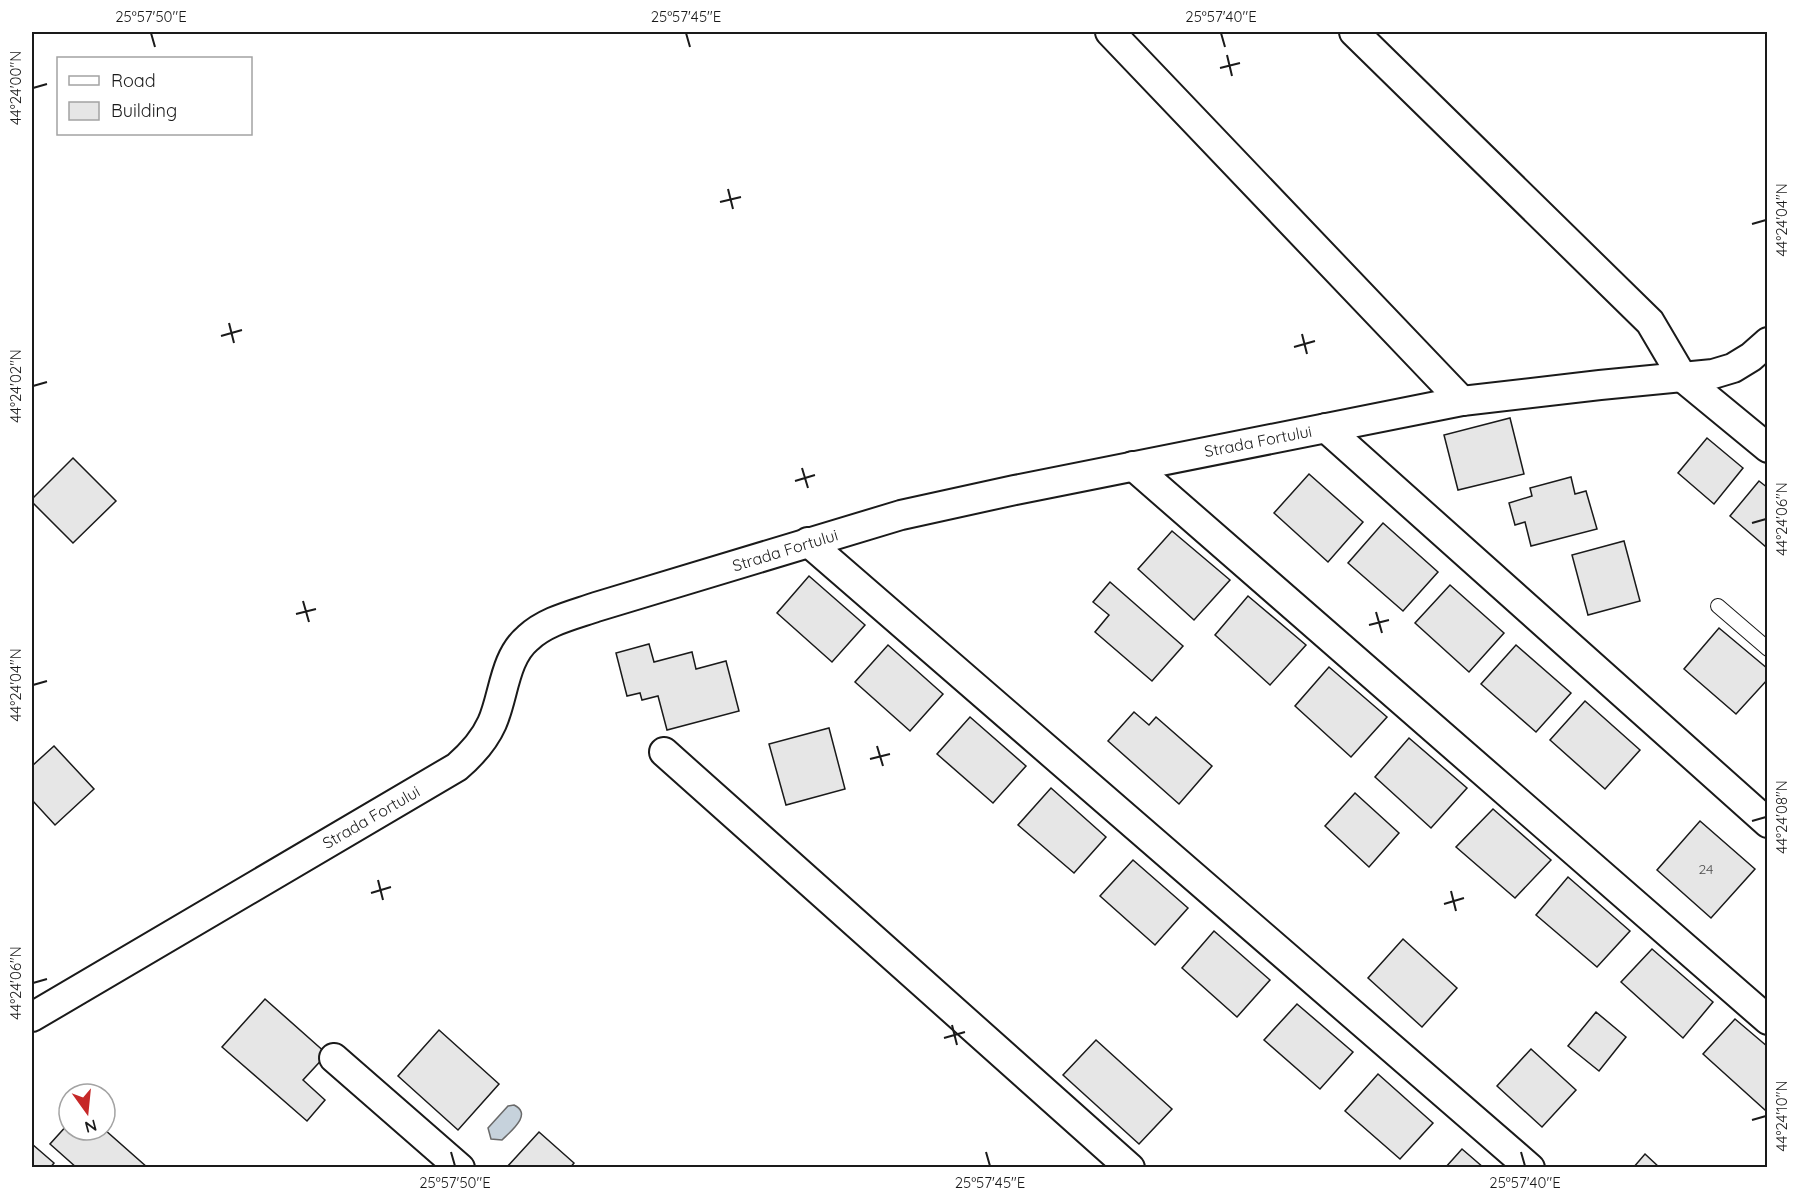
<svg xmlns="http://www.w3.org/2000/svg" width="1799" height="1199" viewBox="0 0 1799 1199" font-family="Quicksand,sans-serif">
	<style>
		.water { fill: #c6d2dc; stroke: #6a6a6a; stroke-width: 1.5 }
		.building { fill: #e6e6e6; stroke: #1a1a1a; stroke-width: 1.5 }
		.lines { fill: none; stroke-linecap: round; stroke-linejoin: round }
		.service-casing { stroke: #1a1a1a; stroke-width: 16 }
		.minor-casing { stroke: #1a1a1a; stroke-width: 32 }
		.service { stroke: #fff; stroke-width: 14 }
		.minor { stroke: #fff; stroke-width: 28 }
		.ticks { fill: none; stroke: #1a1a1a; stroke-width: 2 }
		.labels { text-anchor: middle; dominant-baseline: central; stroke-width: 4.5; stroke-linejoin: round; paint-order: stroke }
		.number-label { font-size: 14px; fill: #4d4d4d }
		.street-label { font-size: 16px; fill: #1a1a1a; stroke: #fff }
		.neatline { fill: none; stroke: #1a1a1a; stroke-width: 2 }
		.ticks-label { font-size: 15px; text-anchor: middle; fill: #1a1a1a }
	</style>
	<rect width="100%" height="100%" fill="#fff"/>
	<path class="water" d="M 514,1105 C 533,1114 511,1131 502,1140 L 491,1139 L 488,1128 L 508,1106 Z"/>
	<g class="building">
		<polygon points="1510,418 1524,474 1458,490 1444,435"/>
		<polygon points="1707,438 1743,468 1714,504 1678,473"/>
		<polygon points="73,458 116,501 73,543 32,502 32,499"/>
		<polygon points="1309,474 1363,522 1328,562 1274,513"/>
		<polygon points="1571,477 1575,494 1586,491 1597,529 1531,546 1525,522 1515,525 1509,503 1532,496 1530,488"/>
		<polygon points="1759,481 1768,488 1768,545 1766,547 1730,516"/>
		<polygon points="1383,523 1438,572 1403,611 1348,563"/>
		<polygon points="1172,531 1230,580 1194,620 1138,569"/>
		<polygon points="1624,541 1640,601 1588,615 1572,555"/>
		<polygon points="809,576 865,625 832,662 777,613"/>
		<polygon points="1110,582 1183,646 1152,681 1095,632 1109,615 1093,602"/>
		<polygon points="1450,585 1504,633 1469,672 1415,623"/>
		<polygon points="1248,596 1306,645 1270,685 1215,635"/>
		<polygon points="1719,628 1768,669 1768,679 1736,714 1684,669"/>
		<polygon points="649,644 654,662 692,652 696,669 726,661 739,711 667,730 658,696 642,700 640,693 627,696 616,653"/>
		<polygon points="888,645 943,694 910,731 855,682"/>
		<polygon points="1516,645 1571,693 1536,732 1481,684"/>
		<polygon points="1329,667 1387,717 1351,757 1295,706"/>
		<polygon points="1585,701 1640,750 1605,789 1550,740"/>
		<polygon points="1134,712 1149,725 1156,717 1212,766 1179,804 1108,741"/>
		<polygon points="970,717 1026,766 993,803 937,754"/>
		<polygon points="829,728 845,789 786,805 769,744"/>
		<polygon points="1409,738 1467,788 1431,828 1375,777"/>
		<polygon points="54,746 94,789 55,825 32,800 32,766"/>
		<polygon points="1051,788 1106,837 1074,873 1018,825"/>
		<polygon points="1355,793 1399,833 1369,867 1325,826"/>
		<polygon points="1493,809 1551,860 1515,898 1456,847"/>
		<polygon points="1700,821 1755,869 1711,918 1657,870"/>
		<polygon points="1133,860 1188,908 1155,945 1100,896"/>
		<polygon points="1568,877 1630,931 1597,967 1536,915"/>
		<polygon points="1214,931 1270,980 1237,1017 1182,968"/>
		<polygon points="1403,939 1457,988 1422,1027 1368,978"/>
		<polygon points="1652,949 1713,1002 1683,1038 1621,982"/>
		<polygon points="265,999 327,1054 303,1080 325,1100 307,1121 222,1047"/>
		<polygon points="1297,1004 1353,1052 1320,1089 1264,1040"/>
		<polygon points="1596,1012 1626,1037 1599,1071 1568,1046"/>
		<polygon points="1735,1019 1768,1047 1768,1107 1765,1110 1703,1054"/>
		<polygon points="439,1030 499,1084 458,1130 398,1076"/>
		<polygon points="1096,1040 1172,1109 1139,1144 1063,1075"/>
		<polygon points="1531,1049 1576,1090 1542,1127 1497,1086"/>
		<polygon points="1378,1074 1433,1123 1400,1159 1345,1111"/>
		<polygon points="69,1123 69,1130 105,1130 148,1168 77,1168 50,1144"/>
		<polygon points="539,1132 574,1163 570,1168 506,1168"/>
		<polygon points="32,1144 54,1163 50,1168 32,1168"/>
		<polygon points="1462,1149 1484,1168 1445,1168"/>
		<polygon points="1645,1154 1660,1168 1633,1168"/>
	</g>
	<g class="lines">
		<defs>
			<polyline id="service" points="1718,606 1768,649"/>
			<g id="minor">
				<polyline points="1110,32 1462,401"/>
				<polyline points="1354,32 1650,322 1683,378 1768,448"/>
				<polyline points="1326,428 1768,823"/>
				<polyline points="1133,466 1768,1020"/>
				<polyline points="808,542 1530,1168"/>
				<polyline points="664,752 1130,1168"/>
				<path d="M 32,1017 L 457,767 C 472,754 484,741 492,723 C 504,696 504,658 528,638 C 546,621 573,615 596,607 L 901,515 L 1015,490 L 1462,401 L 1600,385 L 1713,374 L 1733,368 L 1751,357 L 1768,342"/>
				<polyline points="334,1058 460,1168"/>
			</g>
		</defs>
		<use href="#service" class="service-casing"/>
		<use href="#minor" class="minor-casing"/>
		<use href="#service" class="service"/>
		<use href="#minor" class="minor"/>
	</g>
	<path class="ticks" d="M 151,33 L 155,47M 686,33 L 690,47M 1221,33 L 1225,47M 1227,55 L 1232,76M 1220,68 L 1240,63M 33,88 L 47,84M 728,189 L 733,209M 720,202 L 741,197M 1752,224 L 1766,220M 229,323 L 234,343M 1302,334 L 1307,354M 221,336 L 242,330M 1294,347 L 1315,341M 33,386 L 47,382M 802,468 L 808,488M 795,481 L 815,475M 1752,523 L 1766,519M 303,601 L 309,622M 1376,612 L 1382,633M 296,614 L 316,609M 1369,625 L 1389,620M 33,685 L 47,681M 877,746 L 883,766M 870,759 L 890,754M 1752,821 L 1766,817M 378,880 L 383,900M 1451,891 L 1456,911M 371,893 L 391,887M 1444,904 L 1464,898M 33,983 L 47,979M 952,1025 L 957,1045M 944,1038 L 965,1032M 1752,1120 L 1766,1116M 451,1152 L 455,1166M 986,1152 L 990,1166M 1521,1152 L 1525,1166"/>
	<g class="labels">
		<g class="number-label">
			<text x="1706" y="869">24</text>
		</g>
		<g class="street-label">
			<text transform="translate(1258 441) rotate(-11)">Strada Fortului</text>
			<text transform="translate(785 550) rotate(-17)">Strada Fortului</text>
			<text transform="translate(371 817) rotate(-30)">Strada Fortului</text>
		</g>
	</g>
	<rect width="1799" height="1199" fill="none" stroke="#ffffff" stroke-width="66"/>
	<rect x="57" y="57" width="195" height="78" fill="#ffffff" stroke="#a3a3a3" stroke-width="1.5"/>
	<rect x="69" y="76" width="30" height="9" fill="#ffffff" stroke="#a3a3a3" stroke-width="1.5"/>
	<text x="111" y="87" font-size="18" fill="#1a1a1a">Road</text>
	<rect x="69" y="102" width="30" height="18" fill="#e6e6e6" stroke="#a3a3a3" stroke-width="1.5"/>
	<text x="111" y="117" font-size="18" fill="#1a1a1a">Building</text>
	<g transform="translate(87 1112) rotate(165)"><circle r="28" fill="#ffffff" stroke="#a3a3a3" stroke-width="1.5"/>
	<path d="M0-4.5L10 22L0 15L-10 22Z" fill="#c62828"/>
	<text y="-9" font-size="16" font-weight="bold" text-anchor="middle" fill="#1a1a1a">N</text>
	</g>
	<rect x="33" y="33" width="1733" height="1133" class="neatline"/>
	<g class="ticks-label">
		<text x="151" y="22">25°57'50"E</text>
		<text x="686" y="22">25°57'45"E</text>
		<text x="1221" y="22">25°57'40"E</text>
		<text transform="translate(16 88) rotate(-90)" y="5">44°24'00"N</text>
		<text transform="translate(1782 220) rotate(-90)" y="5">44°24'04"N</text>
		<text transform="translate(16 386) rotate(-90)" y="5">44°24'02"N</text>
		<text transform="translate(1782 519) rotate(-90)" y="5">44°24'06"N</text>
		<text transform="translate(16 685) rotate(-90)" y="5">44°24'04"N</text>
		<text transform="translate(1782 817) rotate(-90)" y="5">44°24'08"N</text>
		<text transform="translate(16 983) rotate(-90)" y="5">44°24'06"N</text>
		<text transform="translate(1782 1116) rotate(-90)" y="5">44°24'10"N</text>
		<text x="455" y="1188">25°57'50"E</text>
		<text x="990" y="1188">25°57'45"E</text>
		<text x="1525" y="1188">25°57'40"E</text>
	</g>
</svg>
